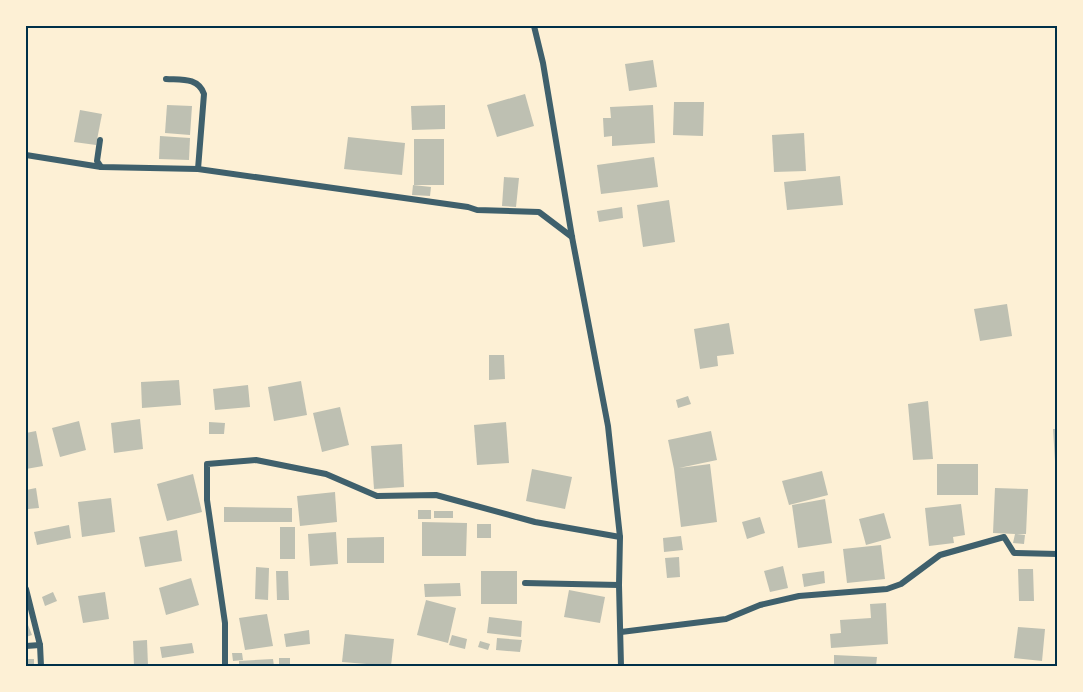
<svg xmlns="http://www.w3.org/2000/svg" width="1083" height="692" viewBox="0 0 1083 692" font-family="'Sofia Sans Condensed',sans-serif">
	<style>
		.building { fill: #bec0b2 }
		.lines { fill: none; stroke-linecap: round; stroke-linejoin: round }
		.minor { stroke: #3f606c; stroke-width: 6 }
		.neatline { fill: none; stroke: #003049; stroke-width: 2 }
	</style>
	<rect width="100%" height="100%" fill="#fdf0d5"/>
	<g class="building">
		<polygon points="653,60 657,87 629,91 625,64"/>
		<polygon points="525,94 534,126 497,137 487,105"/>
		<polygon points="674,102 704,102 703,136 673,135"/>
		<polygon points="167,105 192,106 190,135 165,133"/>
		<polygon points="445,105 445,129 412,130 411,106"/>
		<polygon points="653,105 655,143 612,146 612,136 604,137 603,118 611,118 610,107"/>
		<polygon points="80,110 102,114 96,145 74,142"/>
		<polygon points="804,133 806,171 774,172 772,135"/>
		<polygon points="160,136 190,138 189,160 159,159"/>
		<polygon points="348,137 405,143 402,175 344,169"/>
		<rect x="414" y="139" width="30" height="46"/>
		<polygon points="654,157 658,187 601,194 597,165"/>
		<polygon points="840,176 843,205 787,210 784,182"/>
		<polygon points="504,177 519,178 516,207 502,206"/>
		<polygon points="413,185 431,187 430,196 412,195"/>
		<polygon points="669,200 675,242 643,247 637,205"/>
		<polygon points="622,207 623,218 599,222 597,211"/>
		<polygon points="1007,304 1012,336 980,341 974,309"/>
		<polygon points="729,323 734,354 717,356 718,366 700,369 694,329"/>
		<polygon points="489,355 504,355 505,379 489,380"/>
		<polygon points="179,380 181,405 142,408 141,382"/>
		<polygon points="301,381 307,415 274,421 268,387"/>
		<polygon points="248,385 250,407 215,410 213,389"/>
		<polygon points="688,396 691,404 678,408 676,400"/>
		<polygon points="928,401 933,459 913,460 908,404"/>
		<polygon points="340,407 349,445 322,452 313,413"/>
		<polygon points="140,419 143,449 114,453 111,423"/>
		<polygon points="79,421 86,450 60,457 52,428"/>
		<polygon points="209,422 225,423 224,434 209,434"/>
		<polygon points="506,422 509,463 477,465 474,425"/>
		<polygon points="1053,429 1058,429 1058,461 1055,461"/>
		<polygon points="36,431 43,466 26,469 26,433"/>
		<polygon points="711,431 717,460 679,468 710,464 717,522 681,527 674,469 668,440"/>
		<polygon points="402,444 404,487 374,489 371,446"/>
		<rect x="937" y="464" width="41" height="31"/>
		<polygon points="532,469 572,477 565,509 526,501"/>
		<polygon points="822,471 828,495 789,505 782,481"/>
		<polygon points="193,474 202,512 167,521 157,484"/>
		<polygon points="36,488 39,508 28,509 26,490"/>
		<polygon points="995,488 1028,489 1026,534 1017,534 1025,535 1024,544 1013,543 1015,534 993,533"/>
		<polygon points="335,492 337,522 300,526 297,496"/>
		<polygon points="111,498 115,532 82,537 78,502"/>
		<polygon points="825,499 832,543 798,548 792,505"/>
		<polygon points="961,504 965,535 953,537 954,543 929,546 925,508"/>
		<polygon points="224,507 292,508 292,522 224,522"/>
		<rect x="418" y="510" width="13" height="9"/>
		<rect x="434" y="511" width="19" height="7"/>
		<polygon points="884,513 891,538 866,545 859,519"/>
		<polygon points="760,517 765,533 747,539 742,522"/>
		<polygon points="422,522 467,523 466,556 422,556"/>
		<rect x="477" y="524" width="14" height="14"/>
		<polygon points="69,525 71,538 37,545 34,532"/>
		<rect x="280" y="527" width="15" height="32"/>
		<polygon points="177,530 182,561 145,567 139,537"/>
		<polygon points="336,532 338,564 310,566 308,534"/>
		<polygon points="681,536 683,550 664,552 663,538"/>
		<polygon points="384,537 384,563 347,563 347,538"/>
		<polygon points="881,545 885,579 847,583 843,549"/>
		<polygon points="679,557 680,577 667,578 665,558"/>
		<polygon points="783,566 788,588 770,592 764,571"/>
		<polygon points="256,567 269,568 268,600 255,599"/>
		<polygon points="1018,569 1033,569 1034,601 1019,601"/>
		<polygon points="276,571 288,571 289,600 277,600"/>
		<rect x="481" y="571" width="36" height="33"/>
		<polygon points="824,571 825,583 804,587 802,574"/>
		<polygon points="191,578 199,605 166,615 159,588"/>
		<polygon points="460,583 461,596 425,597 424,584"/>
		<polygon points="569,590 605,597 600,623 564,617"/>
		<polygon points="53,592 57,601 45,606 42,597"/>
		<polygon points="105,592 109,619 83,623 78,596"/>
		<polygon points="426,600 456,608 448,643 417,635"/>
		<polygon points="886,603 888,644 831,648 830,634 841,633 840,620 871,618 870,604"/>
		<polygon points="267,614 273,646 245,650 239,618"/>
		<polygon points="489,617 522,621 521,637 487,633"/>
		<polygon points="28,625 32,635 26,637 26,626"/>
		<polygon points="1018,627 1045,629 1042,661 1014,658"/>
		<polygon points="309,630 310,644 286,647 284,634"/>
		<polygon points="345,634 394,639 391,666 342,662"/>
		<polygon points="452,635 467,639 465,649 449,645"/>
		<polygon points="497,638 522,640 520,652 496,650"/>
		<polygon points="147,640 148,666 134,666 133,641"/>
		<polygon points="480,641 490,644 488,650 478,647"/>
		<polygon points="192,643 194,653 162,658 160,647"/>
		<polygon points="232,653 242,653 243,660 233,661"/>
		<polygon points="834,655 877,657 876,666 834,666"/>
		<rect x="279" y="658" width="11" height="8"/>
		<rect x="26" y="659" width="8" height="7"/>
		<polygon points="273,659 274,666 239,666 239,661"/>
	</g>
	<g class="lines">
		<g class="minor">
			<polyline points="534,26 543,63 572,237 608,426 620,537 619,585 621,666"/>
			<path d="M 166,79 C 181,80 198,77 204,94 L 198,169"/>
			<polyline points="100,140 97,161 101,167 198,169 468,207 477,210 539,212 572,237"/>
			<polyline points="26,155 101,167"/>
			<polyline points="525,583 619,585"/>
			<polyline points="26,589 40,645 41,666"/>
			<polyline points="621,632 726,619 760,605 799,596 887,589 901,584 940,555 1004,537 1014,553 1058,554"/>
			<polyline points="26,646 40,645"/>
			<polyline points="225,666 225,623 207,500 207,464 256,460 326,474 377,496 436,495 535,522 620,537"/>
		</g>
	</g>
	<rect width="1083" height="692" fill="none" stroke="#fdf0d5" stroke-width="54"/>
	<rect x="27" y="27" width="1029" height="638" class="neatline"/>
</svg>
